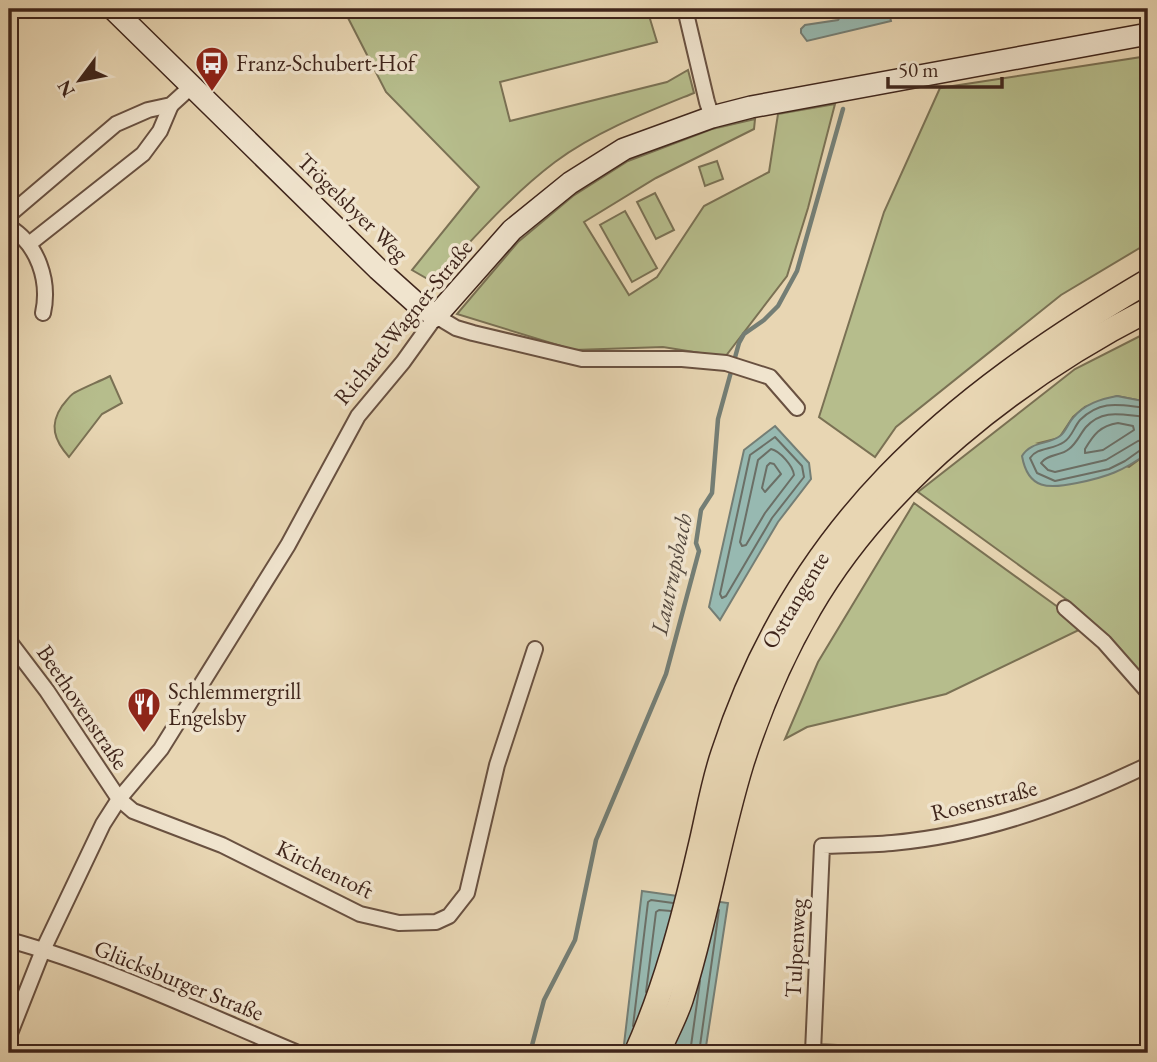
<svg xmlns="http://www.w3.org/2000/svg" width="1157" height="1062" viewBox="0 0 1157 1062" font-family="'EB Garamond',serif">
	<style>
		.green { fill: #b6bd8c; stroke: #7a7154; stroke-width: 2 }
		.water { fill: #97b9b1; stroke: #747e75; stroke-width: 2 }
		.lines { fill: none; stroke-linecap: round; stroke-linejoin: round }
		.shore { stroke: #6b6f66; stroke-width: 2 }
		.stream { stroke: #747e75; stroke-width: 4.5 }
		.street-casing { stroke: #695141; stroke-width: 18 }
		.secondary-casing { stroke: #3f251b; stroke-width: 24 }
		.primary-casing { stroke: #3f251b; stroke-width: 26 }
		.street { stroke: #f0e4ce; stroke-width: 14 }
		.secondary { stroke: #f0e4ce; stroke-width: 21 }
		.primary { stroke: #e8d6b3; stroke-width: 23 }
		.labels { text-anchor: middle; dominant-baseline: central; stroke-width: 7; stroke-linejoin: round; paint-order: stroke }
		.poi-label { font-size: 23px; fill: #3f251b; stroke: #f0e4ce; text-anchor: start }
		.street-label { font-size: 23px; fill: #3f251b; stroke: #f0e4ce }
		.water-label { font-size: 24px; font-style: italic; fill: #554a40; stroke: #f0e4ce }
	</style>
	<rect width="100%" height="100%" fill="#e8d6b3"/>
	<filter id="stains"><feTurbulence type="fractalNoise" baseFrequency=".00286" numOctaves="4"/><feColorMatrix values="0 0 0 0 .2 0 0 0 0 .09 0 0 0 0 .02 0 0 0 .5 -.17"/></filter>
	<radialGradient id="worn" r=".72"><stop offset=".6" stop-color="#630" stop-opacity="0"/><stop offset="1" stop-color="#630" stop-opacity=".3"/></radialGradient>
	<g class="green">
		<path d="M 340,9 L 647,9 L 657,42 L 500,82 L 510,121 L 667,82 L 688,70 L 694,93 C 647,112 597,131 555,162 C 510,196 472,240 433,282 L 412,270 L 479,187 L 386,92 L 346,14 Z"/>
		<polygon points="1148,56 1148,243 1061,295 896,427 875,457 819,417 884,212 940,88"/>
		<polygon points="835,104 808,208 787,276 725,357 663,347 574,350 457,314 518,242 573,196 628,161 712,129 755,119 754,129 656,178 584,222 629,295 657,277 704,206 769,172 778,114"/>
		<polygon points="717,161 723,179 705,186 699,167"/>
		<polygon points="655,193 674,230 656,239 637,202"/>
		<polygon points="625,211 657,268 632,282 600,225"/>
		<polygon points="1148,332 1148,402 1117,396 1085,407 1073,417 1059,438 1039,443 1129,467 1148,453 1148,683 1093,623 1070,602 918,492 1075,369"/>
		<path d="M 110,376 L 122,403 L 102,414 L 69,457 C 54,440 49,425 62,406 C 66,402 69,396 74,393 C 85,387 98,382 110,376 Z"/>
		<polygon points="914,503 1062,610 1083,628 946,694 807,727 785,739 818,662"/>
	</g>
	<g class="water">
		<polygon points="845,9 888,9 891,21 807,41 801,33 801,29 805,25 838,20"/>
		<path d="M 1117,396 L 1148,402 L 1148,453 C 1123,471 1107,477 1077,483 C 1049,489 1028,490 1022,456 C 1031,441 1048,445 1060,436 C 1066,432 1068,423 1073,418 C 1084,404 1101,399 1117,396 Z"/>
		<polygon points="775,426 809,463 811,479 778,522 720,620 709,607 744,450"/>
		<polygon points="642,891 728,903 705,1053 623,1053"/>
		<polygon points="394,1045 428,1053 481,1051 484,1053 390,1053 391,1048"/>
	</g>
	<g class="lines">
		<g class="shore">
			<path d="M 1148,408 C 1122,406 1103,398 1080,420 C 1074,427 1072,437 1064,442 C 1053,450 1037,447 1030,458 L 1037,473 L 1055,481 L 1109,469 L 1125,461 L 1142,449 L 1148,448"/>
			<path d="M 1148,417 C 1125,416 1104,407 1086,427 C 1080,434 1077,443 1069,449 C 1061,456 1047,454 1041,463 L 1048,470 L 1055,472 L 1106,460 L 1138,441 L 1148,439"/>
			<path d="M 1118,423 L 1133,426 L 1134,430 L 1103,450 L 1085,453 L 1085,449 C 1094,434 1100,426 1118,423 Z"/>
			<polygon points="775,437 802,466 804,477 772,518 726,596 722,598 720,594 750,455"/>
			<path d="M 771,449 C 780,451 793,466 794,475 L 765,513 L 746,545 L 742,546 L 740,542 L 758,460 Z"/>
			<polygon points="770,463 774,464 781,474 765,492 762,488 767,466"/>
			<polyline points="646,992 656,912 659,910 671,911"/>
			<polyline points="633,1026 648,902 651,900 673,903"/>
			<polyline points="690,1053 700,981"/>
			<polyline points="699,1053 719,910"/>
		</g>
		<polyline class="stream" points="530,1053 544,1000 575,940 596,840 666,674 699,551 696,543 701,510 712,493 718,419 739,343 744,334 764,320 778,306 797,271 843,109"/>
		<defs>
			<g id="street">
				<polyline points="685,9 707,102 712,117"/>
				<polyline points="9,215 116,124 148,110 171,105 193,85"/>
				<path d="M 9,227 C 38,244 50,281 43,313"/>
				<polyline points="29,244 143,154 160,131 171,105"/>
				<polyline points="1065,608 1104,642 1148,692"/>
				<polyline points="9,641 47,691 119,799 133,811 222,845 360,914 399,923 436,922 449,916 467,893 497,765 535,649"/>
				<path d="M 9,940 C 107,967 204,1014 298,1053"/>
				<polyline points="9,1036 43,950 103,824 119,799 161,749 288,545 358,416 403,362 436,316 456,328 473,333 582,359 682,359 726,363 770,377 797,408"/>
				<path d="M 837,1053 L 813,1052 L 822,846 C 846,845 869,845 892,843 C 982,835 1068,804 1148,765"/>
			</g>
			<polyline id="secondary" points="113,9 378,269 417,304 436,316 512,230 570,183 624,149 712,117 751,107 1148,34"/>
			<g id="primary">
				<path d="M 636,1053 C 665,988 683,920 699,851 C 707,819 712,785 723,753 C 797,525 948,399 1148,281"/>
				<path d="M 658,1053 C 665,1036 675,1018 681,1000 C 706,922 718,841 742,763 C 759,710 782,656 810,608 C 884,480 1019,376 1148,310"/>
			</g>
		</defs>
		<use href="#street" class="street-casing"/>
		<use href="#secondary" class="secondary-casing"/>
		<use href="#primary" class="primary-casing"/>
		<use href="#street" class="street"/>
		<use href="#secondary" class="secondary"/>
		<use href="#primary" class="primary"/>
	</g>
	<defs>
		<symbol id="bus-pin" viewBox="-11 -11 22 30"><path d="M0 17L-7.5 6A9.5 9.5 0 1 1 7.5 6Z" fill="#8f2418" stroke="#f0e4ce"/><path d="M-5-6H5V4H4V6H2V4H-2V6H-4V4H-5ZM-3.5-4V0h7V-4ZM-3.5 1.2v1.5H-2V1.2ZM2 1.2v1.5H3.5V1.2Z" fill="#fff"/></symbol>
		<symbol id="restaurant-pin" viewBox="-11 -11 22 30"><path d="M0 17L-7.5 6A9.5 9.5 0 1 1 7.5 6Z" fill="#8f2418" stroke="#f0e4ce"/><path d="M-5-6h1v4h1v-4h1v4h1v-4h1v5L-1.5 .5V6h-2V.5L-5-1ZM5-6V6H3V1.5H1.5Q1.5-4 5-6Z" fill="#fff"/></symbol>
	</defs>
	<g fill-rule="evenodd">
		<use href="#bus-pin" x="193" y="44" width="38" height="52"/>
		<use href="#restaurant-pin" x="125" y="685" width="38" height="52"/>
	</g>
	<g class="labels">
		<g class="poi-label">
			<text x="236" y="63">Franz-Schubert-Hof</text>
			<text x="168" y="691">Schlemmergrill<tspan x="168" dy="26">Engelsby</tspan></text>
		</g>
		<g class="street-label">
			<text transform="translate(353 207) rotate(44)">Trögelsbyer Weg</text>
			<text transform="translate(403 322) rotate(-51)">Richard-Wagner-Straße</text>
			<text transform="translate(795 600) rotate(-59)">Osttangente</text>
			<text transform="translate(83 707) rotate(56)">Beethovenstraße</text>
			<text transform="translate(984 800) rotate(-14)">Rosenstraße</text>
			<text transform="translate(325 869) rotate(26)">Kirchentoft</text>
			<text transform="translate(795 948) rotate(-87)">Tulpenweg</text>
			<text transform="translate(179 980) rotate(22)">Glücksburger Straße</text>
		</g>
		<g class="water-label">
			<text transform="translate(671 574) rotate(-78)">Lautrupsbach</text>
		</g>
	</g>
	<rect width="1157" height="1062" fill="none" stroke="#e8d6b3" stroke-width="35"/>
	<rect x="10" y="10" width="1136" height="1041" fill="none" stroke="#3f251b" stroke-width="3.5"/>
	<rect x="18" y="18" width="1122" height="1027" fill="none" stroke="#3f251b" stroke-width="2"/>
	<g transform="translate(80 80) rotate(238)" stroke="#f0e4ce" stroke-width="5" paint-order="stroke">
	<path d="M0-5L12 26L0 18L-12 26Z" fill="#3f251b"/>
	<text y="-10" font-size="19" font-weight="bold" text-anchor="middle" fill="#3f251b">N</text>
	</g>
	<path d="M888 77v10h114v-10" fill="none" stroke="#3f251b" stroke-width="3.5"/>
	<text x="898" y="77" font-size="21" fill="#3f251b" stroke="#f0e4ce" stroke-width="5" paint-order="stroke">50 m</text>
	<rect width="100%" height="100%" filter="url(#stains)"/>
	<rect width="100%" height="100%" fill="url(#worn)"/>
</svg>
